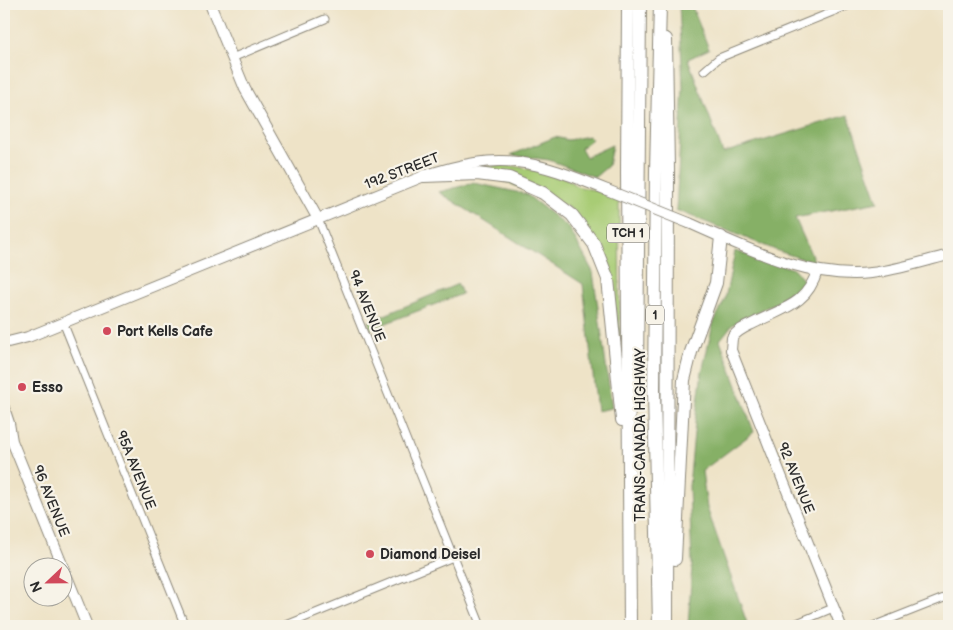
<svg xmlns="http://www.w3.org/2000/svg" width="953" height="630" viewBox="0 0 953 630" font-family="'Balsamiq Sans',sans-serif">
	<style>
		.green { fill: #a8cc75; stroke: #6a7c50 }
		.forest { fill: #86b066; stroke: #586e48 }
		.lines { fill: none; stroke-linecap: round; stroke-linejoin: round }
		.street-casing { stroke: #8c8779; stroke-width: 9 }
		.secondary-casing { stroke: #8c8779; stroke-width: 12 }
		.highway-casing { stroke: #8c8779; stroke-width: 14 }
		.street { stroke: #fff; stroke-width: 7 }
		.secondary { stroke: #fff; stroke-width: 10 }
		.highway { stroke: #fff; stroke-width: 12 }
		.secondary-bridge-casing { stroke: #8c8779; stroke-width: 12; stroke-linecap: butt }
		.secondary-bridge { stroke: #fff; stroke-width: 10 }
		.poi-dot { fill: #d1495b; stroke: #f7f3e8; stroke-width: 2 }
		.labels { text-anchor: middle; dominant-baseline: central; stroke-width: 4.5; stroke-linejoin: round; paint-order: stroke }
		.shield { fill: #f7f3e8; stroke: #686764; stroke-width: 1 }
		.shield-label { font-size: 12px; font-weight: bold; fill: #2b2b2b }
		.street-label { font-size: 14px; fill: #2b2b2b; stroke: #f7f3e8 }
		.poi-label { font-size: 14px; font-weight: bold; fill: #2b2b2b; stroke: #f7f3e8; text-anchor: start }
	</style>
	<rect width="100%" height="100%" fill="#f7f3e8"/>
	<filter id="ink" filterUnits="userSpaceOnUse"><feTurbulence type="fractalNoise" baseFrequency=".02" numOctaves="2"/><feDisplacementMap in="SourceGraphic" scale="10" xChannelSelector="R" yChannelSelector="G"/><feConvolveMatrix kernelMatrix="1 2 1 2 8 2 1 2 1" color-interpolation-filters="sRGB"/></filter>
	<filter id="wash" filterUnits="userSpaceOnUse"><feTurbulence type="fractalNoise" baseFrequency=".0096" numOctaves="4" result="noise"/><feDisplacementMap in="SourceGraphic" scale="20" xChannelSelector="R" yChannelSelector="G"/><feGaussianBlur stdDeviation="1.12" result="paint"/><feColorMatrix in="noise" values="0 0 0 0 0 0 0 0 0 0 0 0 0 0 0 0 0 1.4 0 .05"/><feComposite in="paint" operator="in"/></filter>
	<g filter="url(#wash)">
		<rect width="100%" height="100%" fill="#eee3c7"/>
		<polygon class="green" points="507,165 562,175 576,186 602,192 619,200 620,343 611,279 570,208 482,172 482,167"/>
		<g class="forest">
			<polygon points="679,4 691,4 709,49 688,59 723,153 848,115 878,202 795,218 815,263 778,251 676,210 683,87"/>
			<polygon points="589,136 592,139 581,148 586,157 612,145 608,166 595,177 549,160 511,155 555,137 568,140"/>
			<polygon points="474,183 526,194 569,228 593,272 612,408 597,411 583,284 439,192"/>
			<polygon points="735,251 794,269 805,282 803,289 732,325 720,340 754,432 702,471 707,508 748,626 688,626 692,565 689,486 695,422 702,372 713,324 725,299"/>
			<polygon points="458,284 462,294 371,329 368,322"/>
		</g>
	</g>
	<g filter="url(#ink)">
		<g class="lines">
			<defs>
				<g id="street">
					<polyline points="232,58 325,19"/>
					<polyline points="704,71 719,58 852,4"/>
					<polyline points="318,219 481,626"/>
					<polyline points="63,322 185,626"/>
					<polyline points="284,626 453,557"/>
					<polyline points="790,626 833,608"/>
					<polyline points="873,626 949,596"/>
				</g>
				<g id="secondary">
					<polyline points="210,4 245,89 318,219"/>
					<path d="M 689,223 C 747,248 807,280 871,273 C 897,270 924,261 949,255"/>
					<path d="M 817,271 C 807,305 783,308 754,323 C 746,327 737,330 732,338 L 731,350 L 841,626"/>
					<path d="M 4,343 L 28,337 L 424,176 C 502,150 533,160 607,190"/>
					<polyline points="4,408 9,423 12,441 87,626"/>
				</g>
				<g id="highway">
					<polyline points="628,4 627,172 630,626"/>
					<polyline points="666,39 668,170 667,626"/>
					<polyline points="424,176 477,174 509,178 543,193 572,215 594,244 608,279 622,420"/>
					<polyline points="637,375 640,4"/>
					<polyline points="675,559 684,380 691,352 716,283 721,237"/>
					<polyline points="659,626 654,392 656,171 660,4"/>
				</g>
			</defs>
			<use href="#street" class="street-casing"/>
			<use href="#secondary" class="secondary-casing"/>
			<use href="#highway" class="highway-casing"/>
			<use href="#street" class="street"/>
			<use href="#secondary" class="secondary"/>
			<use href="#highway" class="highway"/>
			<defs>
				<polyline id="secondary-bridge" points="607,190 689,223"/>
			</defs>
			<use href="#secondary-bridge" class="secondary-bridge-casing"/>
			<use href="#secondary-bridge" class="secondary-bridge"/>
		</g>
	</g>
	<g class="poi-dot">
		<circle cx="107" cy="331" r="5"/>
		<circle cx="22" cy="387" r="5"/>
		<circle cx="370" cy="554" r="5"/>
	</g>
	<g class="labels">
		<g class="shield">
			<rect x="607" y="223.5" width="42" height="19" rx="4"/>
			<rect x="646" y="305.5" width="18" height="19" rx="4"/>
		</g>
		<g class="shield-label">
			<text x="628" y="233">TCH 1</text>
			<text x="655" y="315">1</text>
		</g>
		<g class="street-label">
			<text transform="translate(402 171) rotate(-21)">192 STREET</text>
			<text transform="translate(367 306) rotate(68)">94 AVENUE</text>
			<text transform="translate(640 435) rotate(-90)">TRANS-CANADA HIGHWAY</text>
			<text transform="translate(136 470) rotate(68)">95A AVENUE</text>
			<text transform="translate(796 478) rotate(68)">92 AVENUE</text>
			<text transform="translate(51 501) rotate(68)">96 AVENUE</text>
		</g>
		<g class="poi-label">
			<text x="117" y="331">Port Kells Cafe</text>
			<text x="32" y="387">Esso</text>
			<text x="380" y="554">Diamond Deisel</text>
		</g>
	</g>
	<rect width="953" height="630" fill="none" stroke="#f7f3e8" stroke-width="20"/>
	<g transform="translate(48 582) rotate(248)"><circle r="24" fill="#f7f3e8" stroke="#a5a39c"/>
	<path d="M0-4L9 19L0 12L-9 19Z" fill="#d1495b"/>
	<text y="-8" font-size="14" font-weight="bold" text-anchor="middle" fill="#2b2b2b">N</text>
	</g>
</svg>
